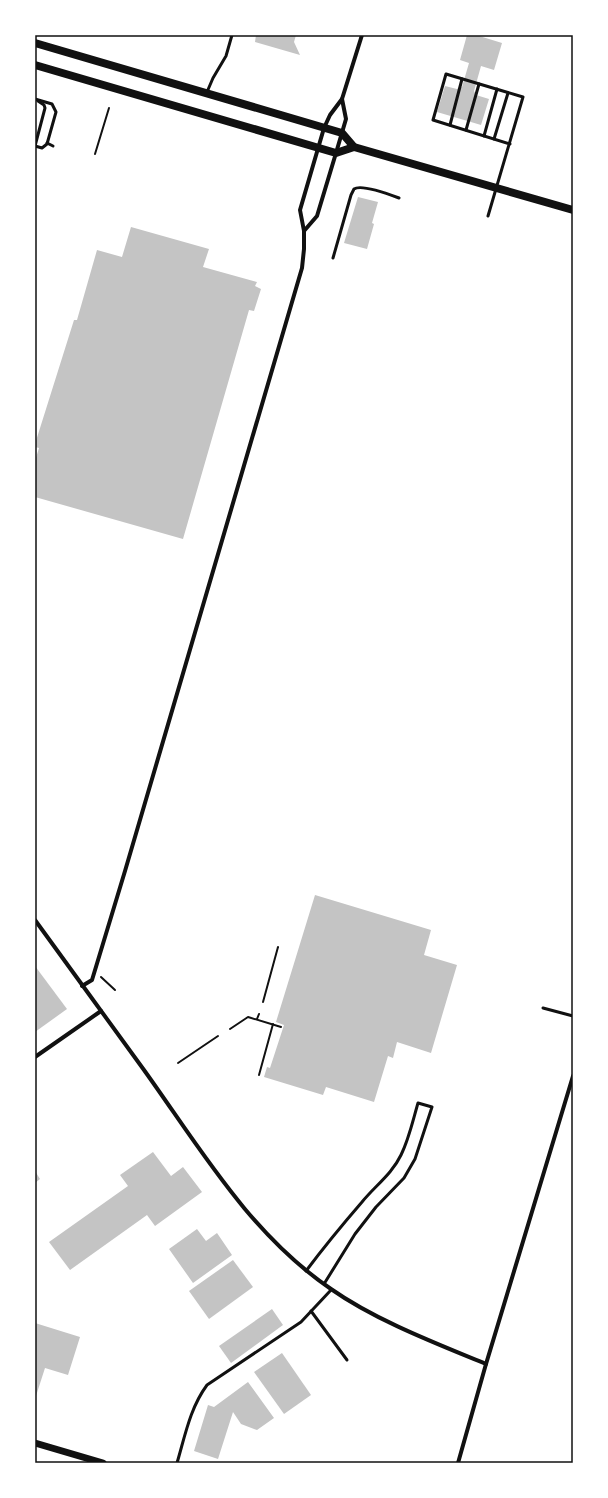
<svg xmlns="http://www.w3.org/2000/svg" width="608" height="1498" viewBox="0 0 608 1498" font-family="'Exo 2',sans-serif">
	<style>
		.building { fill: #c4c4c4 }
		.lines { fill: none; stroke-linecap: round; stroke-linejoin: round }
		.path { stroke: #111; stroke-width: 2 }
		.service { stroke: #111; stroke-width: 3 }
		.minor { stroke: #111; stroke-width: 4 }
		.tertiary { stroke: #111; stroke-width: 7 }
		.secondary { stroke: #111; stroke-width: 8 }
		.neatline { fill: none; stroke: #111; stroke-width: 1.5 }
	</style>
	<rect width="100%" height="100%" fill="#fff"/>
	<g class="building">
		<polygon points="256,35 296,35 294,42 300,55 255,42"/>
		<polygon points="467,35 476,35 502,43 494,70 481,66 474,91 476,95 489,99 481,125 437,112 445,86 457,89 462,87 469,63 460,60"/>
		<polygon points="358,197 378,202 372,223 374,224 367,249 344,243"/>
		<polygon points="131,227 209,249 203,267 257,282 255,286 261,289 254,311 249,310 183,539 35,497 35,461 39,448 35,447 35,444 74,320 77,320 97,250 122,257"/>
		<polygon points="315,895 431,930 424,955 457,965 431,1053 397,1042 393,1058 388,1056 374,1102 326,1087 323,1095 264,1077 267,1067 270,1068 284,1025 276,1022"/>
		<polygon points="35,966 67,1009 35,1032"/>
		<polygon points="153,1152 171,1176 183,1167 202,1192 155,1226 147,1215 70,1270 49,1242 128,1186 120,1175"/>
		<polygon points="35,1171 40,1179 35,1183"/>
		<polygon points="197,1229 206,1241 217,1233 232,1255 193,1283 169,1249"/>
		<polygon points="233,1260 253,1287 209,1319 189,1291"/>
		<polygon points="272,1309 283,1325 231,1363 219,1346"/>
		<polygon points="35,1323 80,1337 68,1375 45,1368 35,1399"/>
		<polygon points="282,1353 311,1395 284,1414 254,1372"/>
		<polygon points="248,1382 274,1418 257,1430 241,1424 233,1412 218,1459 194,1451 208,1405 214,1407"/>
	</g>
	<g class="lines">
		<g class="path">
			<polyline points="95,154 109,108"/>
			<polyline points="101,977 115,990"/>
			<polyline points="263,1002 278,947"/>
			<polyline points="257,1019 259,1014"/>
			<polyline points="230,1029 248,1017 281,1027"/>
			<polyline points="178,1063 218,1036"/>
			<polyline points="259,1075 273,1024"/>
		</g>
		<g class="service">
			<polyline points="207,92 213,78 226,56 232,35"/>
			<polyline points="35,99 52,104 56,112 47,144 42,148 35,146"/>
			<polyline points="450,125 462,79"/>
			<polyline points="466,130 479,84"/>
			<polyline points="484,136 497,89"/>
			<polyline points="494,139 508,93"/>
			<polyline points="47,143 53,146"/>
			<polyline points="35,146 45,108 44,105 38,101"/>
			<polyline points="488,216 523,97 446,74 433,120 510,144"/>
			<path d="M 333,258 L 351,195 C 352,193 353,191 354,189 C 361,184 391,195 399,198"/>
			<polyline points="543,1008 573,1016"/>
			<path d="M 306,1271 C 324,1247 343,1224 362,1202 C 375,1186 392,1174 401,1155 C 409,1139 413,1120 418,1103 L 432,1107 L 415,1159 L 404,1178 L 376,1207 L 355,1234 L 324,1284"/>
			<polyline points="311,1311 347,1360"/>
			<path d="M 177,1463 C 185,1436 190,1408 207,1385 L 301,1322 L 331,1290"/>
		</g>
		<g class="minor">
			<polyline points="304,231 317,216 336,153 346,119 342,99"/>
			<path d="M 35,920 C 71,970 108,1020 144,1070 C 200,1148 250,1234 331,1289 C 375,1320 435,1343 486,1364"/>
			<polyline points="82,986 92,980 125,871 302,268 304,249 304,231 300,210 324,128 330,115 342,99 362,35"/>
			<polyline points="35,1057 101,1011"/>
			<polyline points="458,1463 486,1364 573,1076"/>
		</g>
		<polyline class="tertiary" points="35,1443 103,1463"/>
		<g class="secondary">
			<polyline points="35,43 342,133 354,147 573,210"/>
			<polyline points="35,65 336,153 354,147"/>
		</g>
	</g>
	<rect width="608" height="1498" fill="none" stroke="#ffffff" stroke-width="72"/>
	<rect x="36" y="36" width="536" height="1426" class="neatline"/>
</svg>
